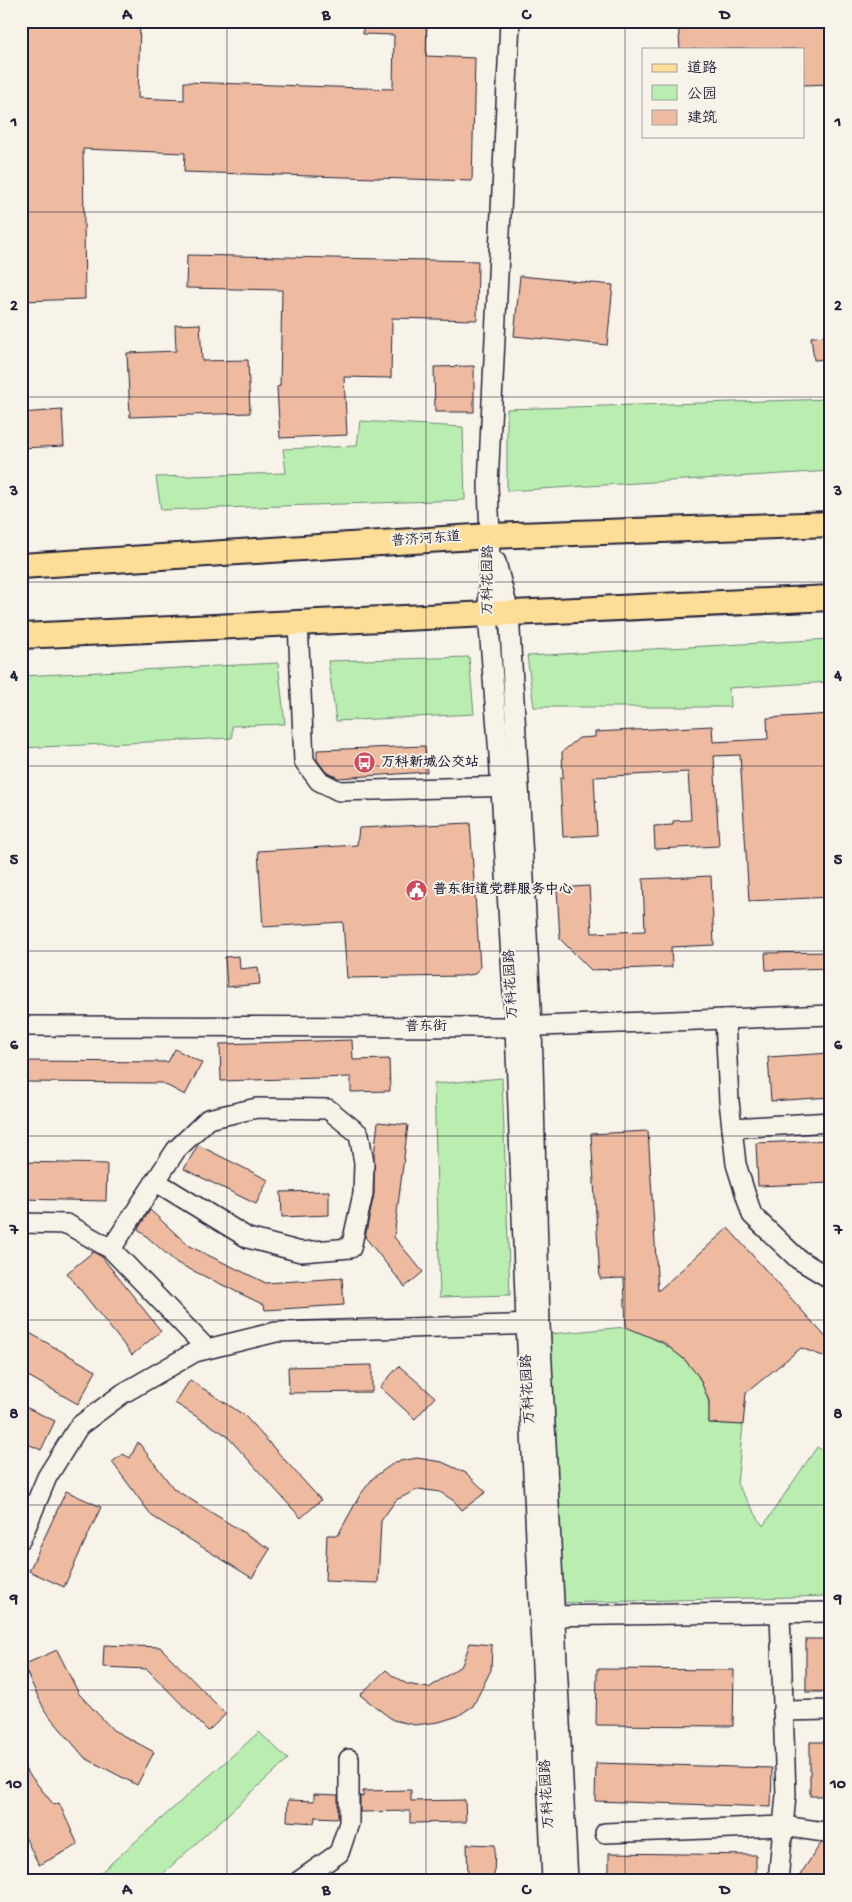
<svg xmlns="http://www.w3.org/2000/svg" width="852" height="1902" viewBox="0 0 852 1902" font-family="'Gochi Hand','LXGW WenKai TC',sans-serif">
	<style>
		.green { fill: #b9eeb0; stroke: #6e8876 }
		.building { fill: #eebba0; stroke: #22223b }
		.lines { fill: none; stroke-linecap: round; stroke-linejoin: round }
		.minor-casing { stroke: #22223b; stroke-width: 22 }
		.major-casing { stroke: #22223b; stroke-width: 28 }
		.minor { stroke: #f7f3e8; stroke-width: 19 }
		.major { stroke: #fede96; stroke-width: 24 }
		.grid { fill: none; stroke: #22223b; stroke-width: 1; stroke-opacity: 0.55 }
		.labels { text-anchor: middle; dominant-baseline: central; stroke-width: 4; stroke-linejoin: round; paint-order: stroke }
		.street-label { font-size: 14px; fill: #22223b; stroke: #f7f3e8 }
		.poi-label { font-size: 14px; font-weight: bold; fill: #22223b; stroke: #f7f3e8; text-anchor: start }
		.neatline { fill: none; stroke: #22223b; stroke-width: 2 }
		.grid-label { font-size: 16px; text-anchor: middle; font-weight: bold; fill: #22223b }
	</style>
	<rect width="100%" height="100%" fill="#f7f3e8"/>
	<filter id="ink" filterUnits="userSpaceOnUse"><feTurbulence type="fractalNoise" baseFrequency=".02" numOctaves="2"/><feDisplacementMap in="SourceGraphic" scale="10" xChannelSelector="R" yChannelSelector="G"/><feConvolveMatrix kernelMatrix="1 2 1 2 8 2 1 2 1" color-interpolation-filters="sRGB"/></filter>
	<g filter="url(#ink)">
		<g class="green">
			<polygon points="831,399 831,471 507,491 507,409"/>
			<polygon points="360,421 463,427 465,500 161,510 156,477 286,473 283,449 357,446"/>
			<polygon points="831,639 831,682 729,688 730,707 534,707 527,656"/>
			<polygon points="469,657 474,714 336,721 328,661"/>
			<polygon points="278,663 285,724 232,726 232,738 21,748 21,676"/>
			<polygon points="502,1078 510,1295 440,1297 434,1084"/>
			<path d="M 626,1327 C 661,1339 699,1361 708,1400 C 710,1407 709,1416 709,1423 L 743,1425 L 737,1484 L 763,1526 L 817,1447 L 831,1456 L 831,1596 L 559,1603 L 550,1334 Z"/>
			<polygon points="259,1732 288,1759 155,1881 91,1881"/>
		</g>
		<g class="building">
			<polygon points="21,21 140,21 138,98 184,100 184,82 393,89 394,35 363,34 363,21 427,21 426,56 475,58 472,181 184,172 185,153 83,149 85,299 21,301"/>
			<polygon points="678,21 831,21 831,84 803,85 803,49 680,49"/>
			<polygon points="187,255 478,261 477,320 392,318 391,378 344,377 347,435 280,438 277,387 280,386 282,290 186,288"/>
			<polygon points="520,276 613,285 607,345 514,336"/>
			<polygon points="200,324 202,361 248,360 250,413 130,417 127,353 176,351 175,325"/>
			<polygon points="831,336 831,359 814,360 811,337"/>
			<polygon points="474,366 474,412 435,412 434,367"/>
			<polygon points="62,410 64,446 21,448 21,413"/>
			<polygon points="831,714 831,897 749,901 740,755 714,756 719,846 655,849 654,826 673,825 673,821 691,820 688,772 594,777 597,835 563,837 560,778 563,778 562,752 579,738 595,737 595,732 712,726 713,742 768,739 767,718"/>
			<polygon points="425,746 427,772 338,778 326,772 317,760 317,750"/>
			<polygon points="470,823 480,967 475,974 462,976 347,978 343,922 263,927 258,851 357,845 359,828"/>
			<polygon points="711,876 714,945 671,947 672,967 591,970 560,939 557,888 589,886 592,933 645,931 643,879"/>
			<polygon points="831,952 831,968 766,970 765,953"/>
			<polygon points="239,956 240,969 258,967 260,984 227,987 225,957"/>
			<polygon points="352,1040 353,1060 389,1059 390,1091 351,1092 351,1077 221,1081 220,1044"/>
			<polygon points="175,1049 202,1063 185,1095 162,1083 21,1082 21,1061 168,1062"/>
			<polygon points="831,1053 831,1097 771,1101 768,1057"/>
			<polygon points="378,1122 408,1125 394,1237 423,1272 405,1287 365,1237 374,1194 374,1155"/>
			<polygon points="648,1131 658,1291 728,1228 831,1343 831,1359 801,1348 746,1393 743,1425 709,1423 709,1401 699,1377 685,1360 664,1343 626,1327 624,1278 600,1279 591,1134"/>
			<polygon points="831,1140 831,1183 758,1186 756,1143"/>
			<polygon points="198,1145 268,1180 256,1204 184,1169"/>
			<polygon points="21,1162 107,1164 106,1201 21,1199"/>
			<polygon points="329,1191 329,1215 282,1217 281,1192"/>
			<polygon points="150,1210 189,1246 266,1283 342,1278 344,1305 265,1310 264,1305 177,1263 138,1229"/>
			<polygon points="93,1252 102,1257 161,1331 132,1355 67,1273"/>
			<polygon points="21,1328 96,1371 78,1404 21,1372"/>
			<polygon points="372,1365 372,1392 289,1393 288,1367"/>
			<polygon points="399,1366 435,1397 415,1419 380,1387"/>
			<polygon points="190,1380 244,1415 321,1500 301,1518 226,1435 175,1403"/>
			<polygon points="21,1405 55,1421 41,1450 21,1441"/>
			<polygon points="138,1442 174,1489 270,1549 252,1578 152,1516 112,1462 123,1454 130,1458"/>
			<polygon points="417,1458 442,1462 466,1473 486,1492 462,1510 454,1501 440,1492 419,1489 396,1500 381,1521 378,1583 325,1581 327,1535 338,1535 360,1495 373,1478 395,1462"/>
			<polygon points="66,1491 101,1507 64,1587 29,1571"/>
			<rect x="806" y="1639" width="25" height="53"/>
			<polygon points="470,1643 492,1645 491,1670 473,1706 458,1716 439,1722 415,1725 393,1720 360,1695 386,1670 393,1676 407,1684 429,1688 462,1665"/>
			<polygon points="104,1645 160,1647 226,1714 208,1731 147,1669 103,1667"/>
			<polygon points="57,1650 79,1694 113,1730 154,1752 137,1785 85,1758 45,1711 23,1665"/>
			<polygon points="597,1669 734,1670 733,1726 596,1725"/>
			<rect x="810" y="1742" width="21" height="54"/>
			<polygon points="596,1763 772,1768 771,1807 595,1801"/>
			<polygon points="21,1764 54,1805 59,1803 78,1845 39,1865 21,1829"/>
			<polygon points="411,1790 411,1801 465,1800 466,1822 410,1823 410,1811 360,1812 360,1796 363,1797 363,1791"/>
			<polygon points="314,1794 338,1795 338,1818 315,1817 314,1823 287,1821 288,1800 314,1801"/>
			<polygon points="821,1843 831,1844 831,1881 808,1881 800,1875"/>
			<polygon points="467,1844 495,1845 494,1881 468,1881"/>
			<polygon points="609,1853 756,1855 756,1881 609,1881"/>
		</g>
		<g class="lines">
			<defs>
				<g id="minor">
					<polyline points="510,21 488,486 490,536 488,614 499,755 515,1027 526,1324 552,1881"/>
					<polyline points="496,562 509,613 519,786 532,1026 540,1324 568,1881"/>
					<polyline points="298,622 304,761 319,781 339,791 513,786"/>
					<polyline points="725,1019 729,1101 736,1164 752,1215 798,1259 831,1279"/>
					<polyline points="21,1026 515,1027 831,1015"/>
					<polyline points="732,1128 831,1122"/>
					<polyline points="21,1223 67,1224 111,1249 207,1349"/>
					<polyline points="111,1249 176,1150 208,1119 257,1108 328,1109 359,1134 364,1163 363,1194 351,1248 301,1252 248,1238 155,1181"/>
					<polyline points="21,1539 47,1477 79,1426 122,1394 195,1352 276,1332 539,1324"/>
					<polyline points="543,1616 831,1612"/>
					<polyline points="783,1711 831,1710"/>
					<polyline points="605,1833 783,1826 831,1833"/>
					<polyline points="299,1881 339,1853 349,1823 349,1759"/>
					<polyline points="778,1881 786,1795 780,1613"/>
				</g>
				<g id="major">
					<polyline points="21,566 490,536 831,524"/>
					<polyline points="21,636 831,598"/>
				</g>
			</defs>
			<use href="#minor" class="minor-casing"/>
			<use href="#major" class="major-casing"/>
			<use href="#minor" class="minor"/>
			<use href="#major" class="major"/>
		</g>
	</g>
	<path class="grid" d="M 227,21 L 227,1881M 426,21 L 426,1881M 625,21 L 625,1881M 21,212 L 831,212M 21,397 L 831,397M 21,582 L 831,582M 21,766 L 831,766M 21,951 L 831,951M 21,1136 L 831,1136M 21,1320 L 831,1320M 21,1505 L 831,1505M 21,1690 L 831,1690"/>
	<defs>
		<symbol id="bus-disc" viewBox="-11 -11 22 22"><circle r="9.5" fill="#d1495b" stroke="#f7f3e8"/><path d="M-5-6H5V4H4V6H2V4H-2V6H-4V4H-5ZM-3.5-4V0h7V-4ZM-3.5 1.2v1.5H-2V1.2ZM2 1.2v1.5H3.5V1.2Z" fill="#fff"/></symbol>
		<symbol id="civic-disc" viewBox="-11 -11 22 22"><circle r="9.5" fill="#d1495b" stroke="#f7f3e8"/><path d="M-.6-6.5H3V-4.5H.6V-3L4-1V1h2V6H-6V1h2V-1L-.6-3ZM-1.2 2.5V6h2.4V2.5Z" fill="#fff"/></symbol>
	</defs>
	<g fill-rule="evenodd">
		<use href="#bus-disc" x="352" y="750" width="25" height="25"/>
		<use href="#civic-disc" x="404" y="878" width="25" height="25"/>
	</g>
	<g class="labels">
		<g class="street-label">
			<text transform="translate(426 540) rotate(-4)">普济河东道</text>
			<text transform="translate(489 580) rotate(-89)">万科花园路</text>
			<text transform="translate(512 984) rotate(-93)">万科花园路</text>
			<text x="426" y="1027">普东街</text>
			<text transform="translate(529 1389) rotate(-93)">万科花园路</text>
			<text transform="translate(548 1794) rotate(-93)">万科花园路</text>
		</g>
		<g class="poi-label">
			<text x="381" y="763">万科新城公交站</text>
			<text x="433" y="890">普东街道党群服务中心</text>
		</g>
	</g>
	<rect width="852" height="1902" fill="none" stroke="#f7f3e8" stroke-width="55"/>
	<rect x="642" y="48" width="162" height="90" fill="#f7f3e8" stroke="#a29fa3"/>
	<rect x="652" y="64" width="25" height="8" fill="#fede96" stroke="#a29fa3"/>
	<text x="687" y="72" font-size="15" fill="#22223b">道路</text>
	<rect x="652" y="85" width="25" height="15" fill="#b9eeb0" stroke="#a29fa3"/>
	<text x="687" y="98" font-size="15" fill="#22223b">公园</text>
	<rect x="652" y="110" width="25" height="15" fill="#eebba0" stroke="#a29fa3"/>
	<text x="687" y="122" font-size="15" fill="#22223b">建筑</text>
	<rect x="28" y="28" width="796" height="1846" class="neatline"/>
	<g class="grid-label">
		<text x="127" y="19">A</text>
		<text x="326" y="19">B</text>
		<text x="526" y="19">C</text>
		<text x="725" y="19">D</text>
		<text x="14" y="126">1</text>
		<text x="838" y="126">1</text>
		<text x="14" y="310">2</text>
		<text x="838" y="310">2</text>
		<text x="14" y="495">3</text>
		<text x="838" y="495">3</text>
		<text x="14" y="680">4</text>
		<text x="838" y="680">4</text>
		<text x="14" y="864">5</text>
		<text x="838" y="864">5</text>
		<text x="14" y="1049">6</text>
		<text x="838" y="1049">6</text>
		<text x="14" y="1234">7</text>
		<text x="838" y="1234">7</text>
		<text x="14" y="1418">8</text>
		<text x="838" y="1418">8</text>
		<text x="14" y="1603">9</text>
		<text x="838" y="1603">9</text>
		<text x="14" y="1788">10</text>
		<text x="838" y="1788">10</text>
		<text x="127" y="1894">A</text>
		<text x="326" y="1894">B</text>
		<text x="526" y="1894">C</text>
		<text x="725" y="1894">D</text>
	</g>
</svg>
